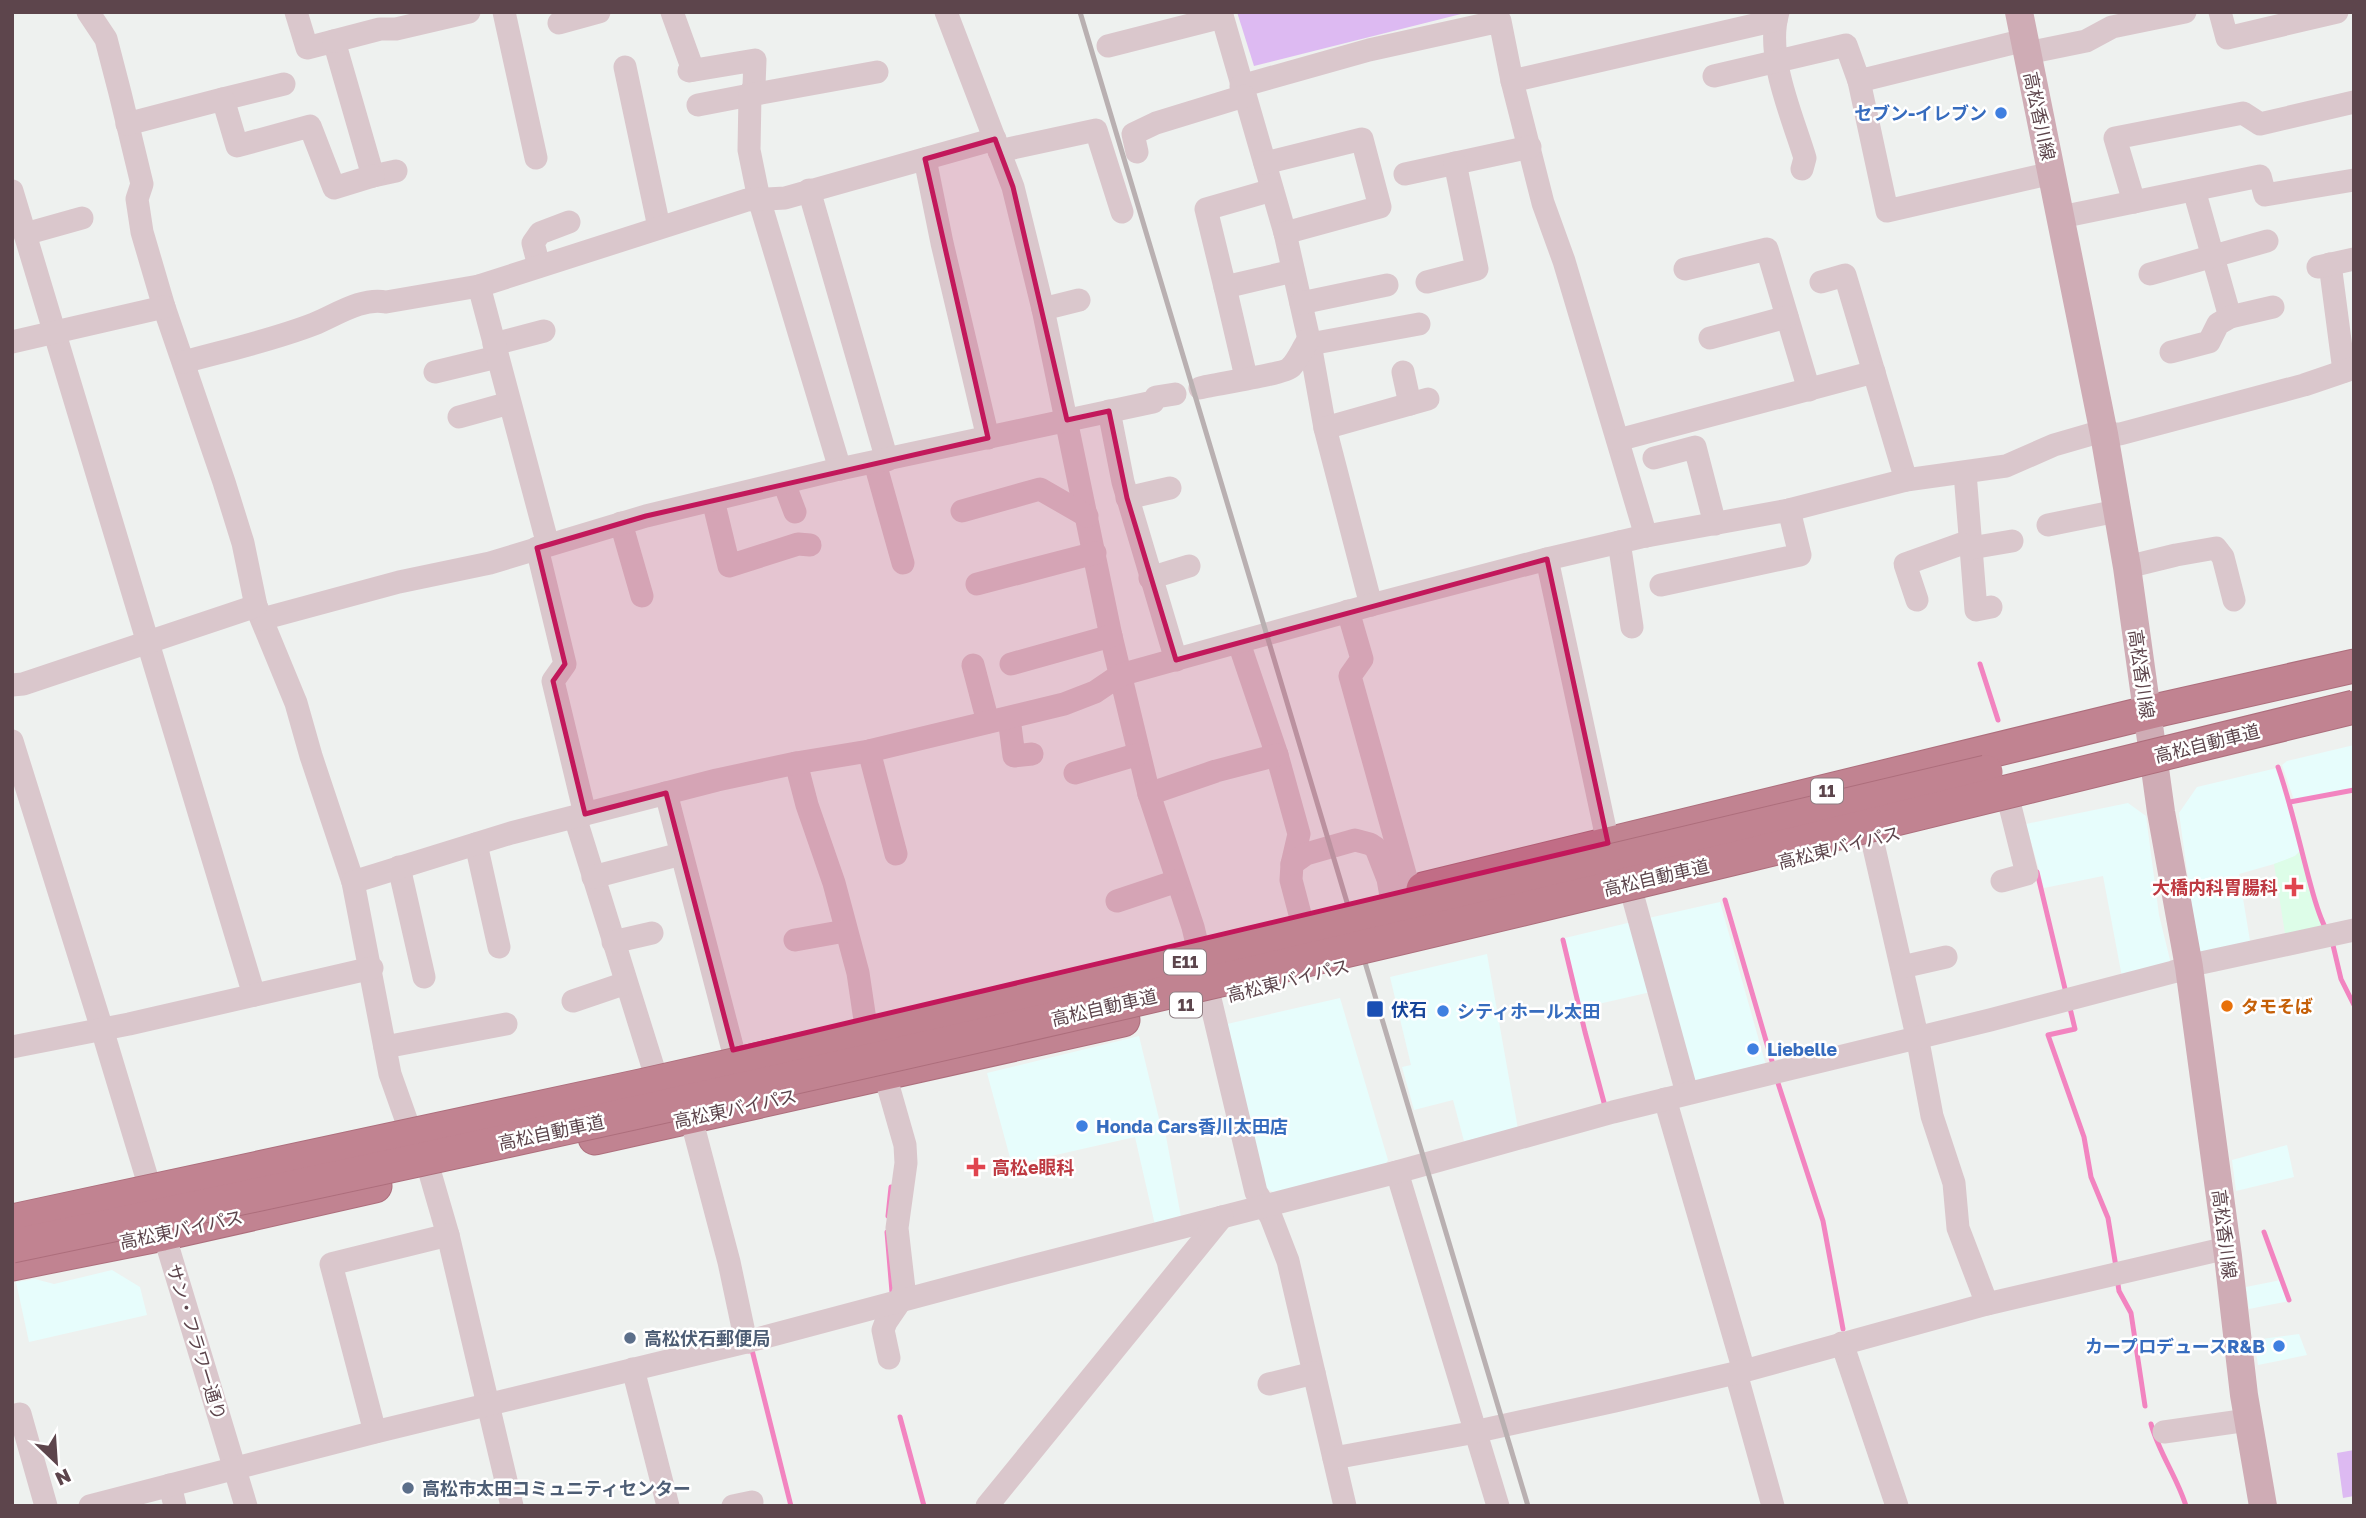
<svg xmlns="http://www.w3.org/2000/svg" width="2366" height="1518" viewBox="0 0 2366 1518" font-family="'Golos Text','Noto Sans JP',sans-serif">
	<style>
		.commercial { fill: #e7fdfc }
		.medical { fill: #ddfde8 }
		.green { fill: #ddbaf2 }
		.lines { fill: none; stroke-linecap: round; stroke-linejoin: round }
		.stream { stroke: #f284c0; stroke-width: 5 }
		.highway-casing { stroke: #ad6e7c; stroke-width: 35 }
		.minor { stroke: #dac7cc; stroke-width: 23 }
		.major { stroke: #cfacb5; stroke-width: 28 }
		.highway { stroke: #c18391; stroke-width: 33 }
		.rail { stroke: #b9b0b1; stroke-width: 5 }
		.highway-bridge-casing { stroke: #ad6e7c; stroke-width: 35; stroke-linecap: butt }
		.highway-bridge { stroke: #c18391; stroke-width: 33 }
		.marked { fill: #c2185b; fill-opacity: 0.2; stroke: #c2185b; stroke-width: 5; stroke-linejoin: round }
		.shop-dot { fill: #3f7fe0; stroke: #fff; stroke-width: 2.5 }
		.health-dot { fill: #e0444e; stroke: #fff; stroke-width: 2.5 }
		.food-dot { fill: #e8710a; stroke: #fff; stroke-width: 2.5 }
		.transit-dot { fill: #1a4fb4; stroke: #fff; stroke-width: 2.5 }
		.service-dot { fill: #5c6f8a; stroke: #fff; stroke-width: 2.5 }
		.labels { text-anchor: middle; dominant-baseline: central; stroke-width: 5; stroke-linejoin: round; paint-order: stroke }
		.shield { fill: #fff; stroke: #8e7d82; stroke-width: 2 }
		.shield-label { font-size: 16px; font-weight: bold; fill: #5d454c }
		.shop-label { font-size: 18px; font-weight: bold; fill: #366cbe; stroke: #fff; text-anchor: start }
		.street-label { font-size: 18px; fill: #5d454c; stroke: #fff }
		.health-label { font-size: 18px; font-weight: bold; fill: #be3a42; stroke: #fff; text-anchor: end }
		.food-label { font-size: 18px; font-weight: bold; fill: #c56008; stroke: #fff; text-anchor: start }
		.transit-label { font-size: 18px; font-weight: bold; fill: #164399; stroke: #fff; text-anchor: start }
		.service-label { font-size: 18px; font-weight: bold; fill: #4e5e75; stroke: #fff; text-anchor: start }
	</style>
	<rect width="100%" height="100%" fill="#eef1ef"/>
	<g class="commercial">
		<polygon points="2354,745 2354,789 2294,800 2282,765 2287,761"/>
		<polygon points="2277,768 2289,801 2300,851 2295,856 2281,862 2239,874 2251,947 2199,957 2179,813 2197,787"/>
		<polygon points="2128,803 2146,816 2159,915 2171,964 2122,977 2103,876 2044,888 2026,824"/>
		<polygon points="1720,902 1767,1069 1690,1088 1644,919"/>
		<polygon points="1636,921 1655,991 1581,1008 1565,938"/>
		<polygon points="1487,954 1518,1129 1464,1141 1453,1100 1414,1110 1402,1067 1411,1065 1390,977"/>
		<polygon points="1340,998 1388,1160 1385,1166 1275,1193 1265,1188 1227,1024"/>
		<polygon points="1139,1036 1162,1131 1165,1131 1181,1217 1155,1225 1135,1137 1012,1165 987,1073"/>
		<polygon points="2287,1145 2294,1177 2236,1191 2232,1160"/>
		<polygon points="112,1270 140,1287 147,1315 29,1342 16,1282 35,1279 54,1284"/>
		<polygon points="2281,1280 2289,1301 2249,1309 2246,1287"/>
		<polygon points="2299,1334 2307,1355 2258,1365 2254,1340"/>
	</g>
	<polygon class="medical" points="2300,851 2321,922 2326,932 2286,940 2274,864 2295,856"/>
	<g class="green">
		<polygon points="1237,12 1469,12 1254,66"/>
		<polygon points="2354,1450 2354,1496 2343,1498 2337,1453"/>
	</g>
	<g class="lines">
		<g class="stream">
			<polyline points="1980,664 1998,720"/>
			<path d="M 2278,767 C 2291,804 2299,842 2309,879 C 2314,897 2318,915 2327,931"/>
			<polyline points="2290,802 2354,790"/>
			<polyline points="2037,872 2066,993"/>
			<polyline points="1725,900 1774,1068"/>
			<polyline points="1563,940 1585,1032 1606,1110"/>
			<polyline points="2332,941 2341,979 2354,1005"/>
			<polyline points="2069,1004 2075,1029 2048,1035 2084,1137 2091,1177 2108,1218 2116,1267"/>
			<polyline points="1777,1080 1823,1221 1843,1329"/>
			<polyline points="888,1216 891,1187"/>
			<polyline points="887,1232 892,1292"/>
			<polyline points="2264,1232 2289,1300"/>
			<polyline points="2117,1278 2119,1291 2131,1313 2145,1406"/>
			<polyline points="749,1351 752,1350 791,1506"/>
			<polyline points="900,1417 924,1506"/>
			<path d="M 2151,1424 C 2159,1453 2177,1477 2186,1506"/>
		</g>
		<defs>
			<g id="highway">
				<polyline points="1423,889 2163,709 2354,666"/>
				<polyline points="595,1138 1123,1020"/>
				<polyline points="12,1264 163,1234 375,1186"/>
			</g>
		</defs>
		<use href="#highway" class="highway-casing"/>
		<g class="minor">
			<polyline points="88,12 106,39 120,93 142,184 137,199 142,232 164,307 224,482 243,543 256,606 296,703 311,756 353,882 390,1074 407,1122"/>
			<polyline points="296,12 307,48 334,41 373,176 396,171"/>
			<polyline points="504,12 536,158"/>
			<polyline points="672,12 693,70"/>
			<polyline points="946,12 1013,187 1043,309 1111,636 1149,794 1193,927 1256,1192 1271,1217 1288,1261 1345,1506"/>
			<polyline points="1221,12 1285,233 1310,344 1325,428 1371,605"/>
			<path d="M 1778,12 C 1765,56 1792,115 1805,158 L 1802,169"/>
			<polyline points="2220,12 2227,38 2337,12"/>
			<polyline points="559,23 599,12"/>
			<polyline points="334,41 380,29 396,29 469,12"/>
			<polyline points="1108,46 1222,17"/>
			<polyline points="2027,53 2086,41 2112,27 2185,12"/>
			<polyline points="625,67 659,227"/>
			<polyline points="689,71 755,60 754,86 750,95 698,105"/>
			<polyline points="1714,76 1846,45 1859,81 2025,40"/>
			<polyline points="1512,81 1776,20"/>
			<polyline points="1859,81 1887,211 2052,173"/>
			<polyline points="1241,86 1369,50 1500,21 1512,81 1543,203 1564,261 1646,536"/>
			<polyline points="223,99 284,84"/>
			<polyline points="127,124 223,99 237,146 310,126 334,188 373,176"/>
			<polyline points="999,151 1096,130 1122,212"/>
			<polyline points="1137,152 1133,134 1156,123 1244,96"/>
			<polyline points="925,159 942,243 988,438"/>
			<polyline points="1265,163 1362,139 1380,207 1285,233"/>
			<polyline points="1405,174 1530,147"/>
			<polyline points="809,190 887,460"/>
			<polyline points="1272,190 1206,209 1225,287 1293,271"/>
			<polyline points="2194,190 2230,317"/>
			<polyline points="12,191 254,995"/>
			<polyline points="2134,202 2115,138 2243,113 2260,124 2354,102"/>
			<polyline points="2061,217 2260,176 2265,195 2354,180"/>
			<polyline points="25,234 82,218"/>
			<polyline points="2330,264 2344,371"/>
			<polyline points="539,266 533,243 540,233 569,222"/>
			<polyline points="2318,267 2354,259"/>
			<polyline points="1685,269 1767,249 1809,390"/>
			<polyline points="2150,274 2267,241"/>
			<polyline points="1427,282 1477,269 1455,163"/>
			<polyline points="1821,282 1845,275 1906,480"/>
			<polyline points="1225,287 1246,377"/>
			<polyline points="1301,303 1387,285"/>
			<polyline points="1043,309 1079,300"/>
			<polyline points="1710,338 1787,317"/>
			<polyline points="12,342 164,307"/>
			<polyline points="494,344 544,331"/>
			<polyline points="1310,344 1419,324"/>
			<polyline points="2171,352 2209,342 2218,324 2230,317 2273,307"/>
			<path d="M 184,362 C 228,350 273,340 314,324 C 336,315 362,297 386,302 L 479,286"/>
			<polyline points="435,372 497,357"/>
			<polyline points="1403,372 1410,404"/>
			<path d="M 1200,388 C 1215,384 1285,374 1291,367 C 1298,360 1303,347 1309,339"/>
			<polyline points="1109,411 1123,482 1176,660"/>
			<polyline points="459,417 509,403"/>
			<polyline points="1325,428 1428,399"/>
			<polyline points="1618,440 1874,372"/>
			<polyline points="1654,458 1695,447 1715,524"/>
			<polyline points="875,463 903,563"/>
			<polyline points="840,469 759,199 749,150 750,95 877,72"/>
			<polyline points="1965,473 1976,610 1991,607"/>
			<polyline points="784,483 795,512"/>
			<polyline points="1127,498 1170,488"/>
			<polyline points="713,500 729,566 798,544 810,545"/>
			<polyline points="962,511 1040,489 1087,516"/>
			<polyline points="621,523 642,596"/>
			<polyline points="2048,525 2117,511"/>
			<polyline points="1619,542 1632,627"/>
			<polyline points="548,545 479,286 747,200 785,198 995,139"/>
			<polyline points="537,548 565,664 553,681 585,814"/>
			<polyline points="1547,559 1608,843"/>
			<polyline points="2127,567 2176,555 2216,548 2223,557 2234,600"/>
			<polyline points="1150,578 1189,566"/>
			<polyline points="977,584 1095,553"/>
			<polyline points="1661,585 1800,555 1789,510"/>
			<polyline points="1917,600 1905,564 1961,544 1971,548 2012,541"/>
			<polyline points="1348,611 1362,659 1350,676 1410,892"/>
			<polyline points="262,619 399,582 490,563 646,516 835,470 1153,402 1156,397 1175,394"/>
			<polyline points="1239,643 1277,755 1299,834 1292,864 1291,880 1301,918"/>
			<polyline points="1011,664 1111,636"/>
			<polyline points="973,665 988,722"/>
			<polyline points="12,685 23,684 256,606"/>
			<polyline points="1009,718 1014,756 1032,754"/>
			<polyline points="12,741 102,1029 246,1506"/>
			<polyline points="869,751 896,854"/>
			<polyline points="796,763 807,805 834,883 858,973 865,1020"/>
			<polyline points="1075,773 1139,754"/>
			<polyline points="666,793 733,1050"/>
			<polyline points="1149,794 1216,771 1277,755"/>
			<polyline points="575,817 653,1067"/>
			<polyline points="1872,839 1917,1036 1932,1116 1954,1183 1958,1228 1987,1304"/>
			<polyline points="476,844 499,947"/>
			<polyline points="1292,864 1306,854 1355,840 1370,844 1376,848 1388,879 1391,896"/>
			<polyline points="399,867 424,977"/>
			<polyline points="593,877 681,854"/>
			<polyline points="2002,881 2027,874 2010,806"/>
			<polyline points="353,882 511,833 717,780 796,763 869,751 1064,704 1095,692 1120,675 1371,605 1547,559 1641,537 1789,510 1906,480 2006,466 2054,445 2092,434 2120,434 2304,385 2354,368"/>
			<polyline points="1633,897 1687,1093"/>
			<polyline points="1117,901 1177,881"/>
			<polyline points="795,940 845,931"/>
			<polyline points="613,942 652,933"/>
			<polyline points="1902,967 1946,957"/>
			<polyline points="573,1001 626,983"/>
			<polyline points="12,1047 129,1024 372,968"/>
			<polyline points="385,1047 506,1024"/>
			<polyline points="885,1075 905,1145 906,1163 897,1228 904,1289 901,1300 886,1322 883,1330 889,1358"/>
			<polyline points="1665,1099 1744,1371"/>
			<polyline points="691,1118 729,1262 746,1342"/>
			<polyline points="1397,1172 1498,1506"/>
			<polyline points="430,1173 448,1235 512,1506"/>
			<polyline points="1842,1343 1897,1506"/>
			<polyline points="633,1369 668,1506"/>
			<polyline points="1736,1373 1773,1506"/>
			<polyline points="1269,1384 1314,1373"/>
			<polyline points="12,1416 20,1414 46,1506"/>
			<polyline points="375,1432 331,1264 448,1235"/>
			<polyline points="2164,1432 2248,1420"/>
			<polyline points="1334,1458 1465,1434 1615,1401 1744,1371 1987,1304 2227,1248"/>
			<polyline points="170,1485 175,1506"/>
			<polyline points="90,1506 375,1432 746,1342 1009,1272 1397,1172 1613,1112 1990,1020 2173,972 2201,963 2354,930"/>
			<polyline points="733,1506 752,1502"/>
			<polyline points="987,1506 1222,1217"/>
		</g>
		<polyline class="major" points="2019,12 2104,434 2127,567 2161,812 2189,967 2228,1256 2244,1395 2263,1506"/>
		<use href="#highway" class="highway"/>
		<polyline class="rail" points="1080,12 1528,1506"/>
		<defs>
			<g id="highway-bridge">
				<polyline points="12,1221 640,1086 1041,996 1986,772"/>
				<path d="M 12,1246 C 592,1126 1169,995 1744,856 C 1947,807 2150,756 2354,707"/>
			</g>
		</defs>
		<use href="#highway-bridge" class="highway-bridge-casing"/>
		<use href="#highway-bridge" class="highway-bridge"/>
	</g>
	<path class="marked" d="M 995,139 L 1013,187 L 1067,420 L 1109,411 L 1127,498 L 1176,660 L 1547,559 L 1608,843 L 733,1050 L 666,793 L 585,814 L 553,681 L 565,664 L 537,548 L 646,516 L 988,438 L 925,159 Z"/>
	<g class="shop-dot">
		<circle cx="2001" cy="113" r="7"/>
		<circle cx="1443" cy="1011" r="7"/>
		<circle cx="1753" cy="1049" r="7"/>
		<circle cx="1082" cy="1126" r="7"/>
		<circle cx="2279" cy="1346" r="7"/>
	</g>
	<g class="health-dot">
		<path d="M2290.5 876.5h7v7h7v7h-7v7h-7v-7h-7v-7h7z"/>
		<path d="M972.5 1156.5h7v7h7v7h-7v7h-7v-7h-7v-7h7z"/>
	</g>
	<circle class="food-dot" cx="2227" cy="1006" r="7"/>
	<rect class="transit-dot" x="1366" y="1000" width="18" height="18" rx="3.5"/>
	<g class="service-dot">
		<circle cx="630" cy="1338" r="7"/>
		<circle cx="408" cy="1488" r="7"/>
	</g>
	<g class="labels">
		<g class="shield">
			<rect x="1811" y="778.5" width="32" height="25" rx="5"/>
			<rect x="1164" y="949.5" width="42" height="25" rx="5"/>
			<rect x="1170" y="992.5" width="32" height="25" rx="5"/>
		</g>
		<g class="shield-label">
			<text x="1827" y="791">11</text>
			<text x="1185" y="962">E11</text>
			<text x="1186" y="1005">11</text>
		</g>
		<g class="shop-label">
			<text x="1987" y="113" text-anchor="end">セブン-イレブン</text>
			<text x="1457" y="1011">シティホール太田</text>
			<text x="1767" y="1049">Liebelle</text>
			<text x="1096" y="1126">Honda Cars香川太田店</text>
			<text x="2265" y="1346" text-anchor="end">カープロデュースR&amp;B</text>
		</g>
		<g class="street-label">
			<text transform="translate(2040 116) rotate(78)">高松香川線</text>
			<text transform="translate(2142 674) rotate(82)">高松香川線</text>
			<text transform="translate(2207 743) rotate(-14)">高松自動車道</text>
			<text transform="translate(1839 847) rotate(-14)">高松東バイパス</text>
			<text transform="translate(1656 877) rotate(-13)">高松自動車道</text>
			<text transform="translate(1288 980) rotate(-14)">高松東バイパス</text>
			<text transform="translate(1104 1007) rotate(-13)">高松自動車道</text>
			<text transform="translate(735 1108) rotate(-12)">高松東バイパス</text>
			<text transform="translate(551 1132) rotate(-12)">高松自動車道</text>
			<text transform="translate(181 1229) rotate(-12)">高松東バイパス</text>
			<text transform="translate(2225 1234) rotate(83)">高松香川線</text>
			<text transform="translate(197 1342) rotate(73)">サン・フラワー通り</text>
		</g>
		<g class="health-label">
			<text x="2278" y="887">大橋内科胃腸科</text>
			<text x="992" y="1167" text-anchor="start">高松e眼科</text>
		</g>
		<g class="food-label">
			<text x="2241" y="1006">タモそば</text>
		</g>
		<g class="transit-label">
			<text x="1391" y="1009">伏石</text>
		</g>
		<g class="service-label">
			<text x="644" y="1338">高松伏石郵便局</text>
			<text x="422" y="1488">高松市太田コミュニティセンター</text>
		</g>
	</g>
	<rect width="2366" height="1518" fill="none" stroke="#5d454c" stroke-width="28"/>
	<g transform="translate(56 1462) rotate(155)" stroke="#ffffff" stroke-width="5" paint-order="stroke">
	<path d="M0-5L12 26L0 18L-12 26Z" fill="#5d454c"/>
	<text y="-10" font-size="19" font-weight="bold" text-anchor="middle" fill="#5d454c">N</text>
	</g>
</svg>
